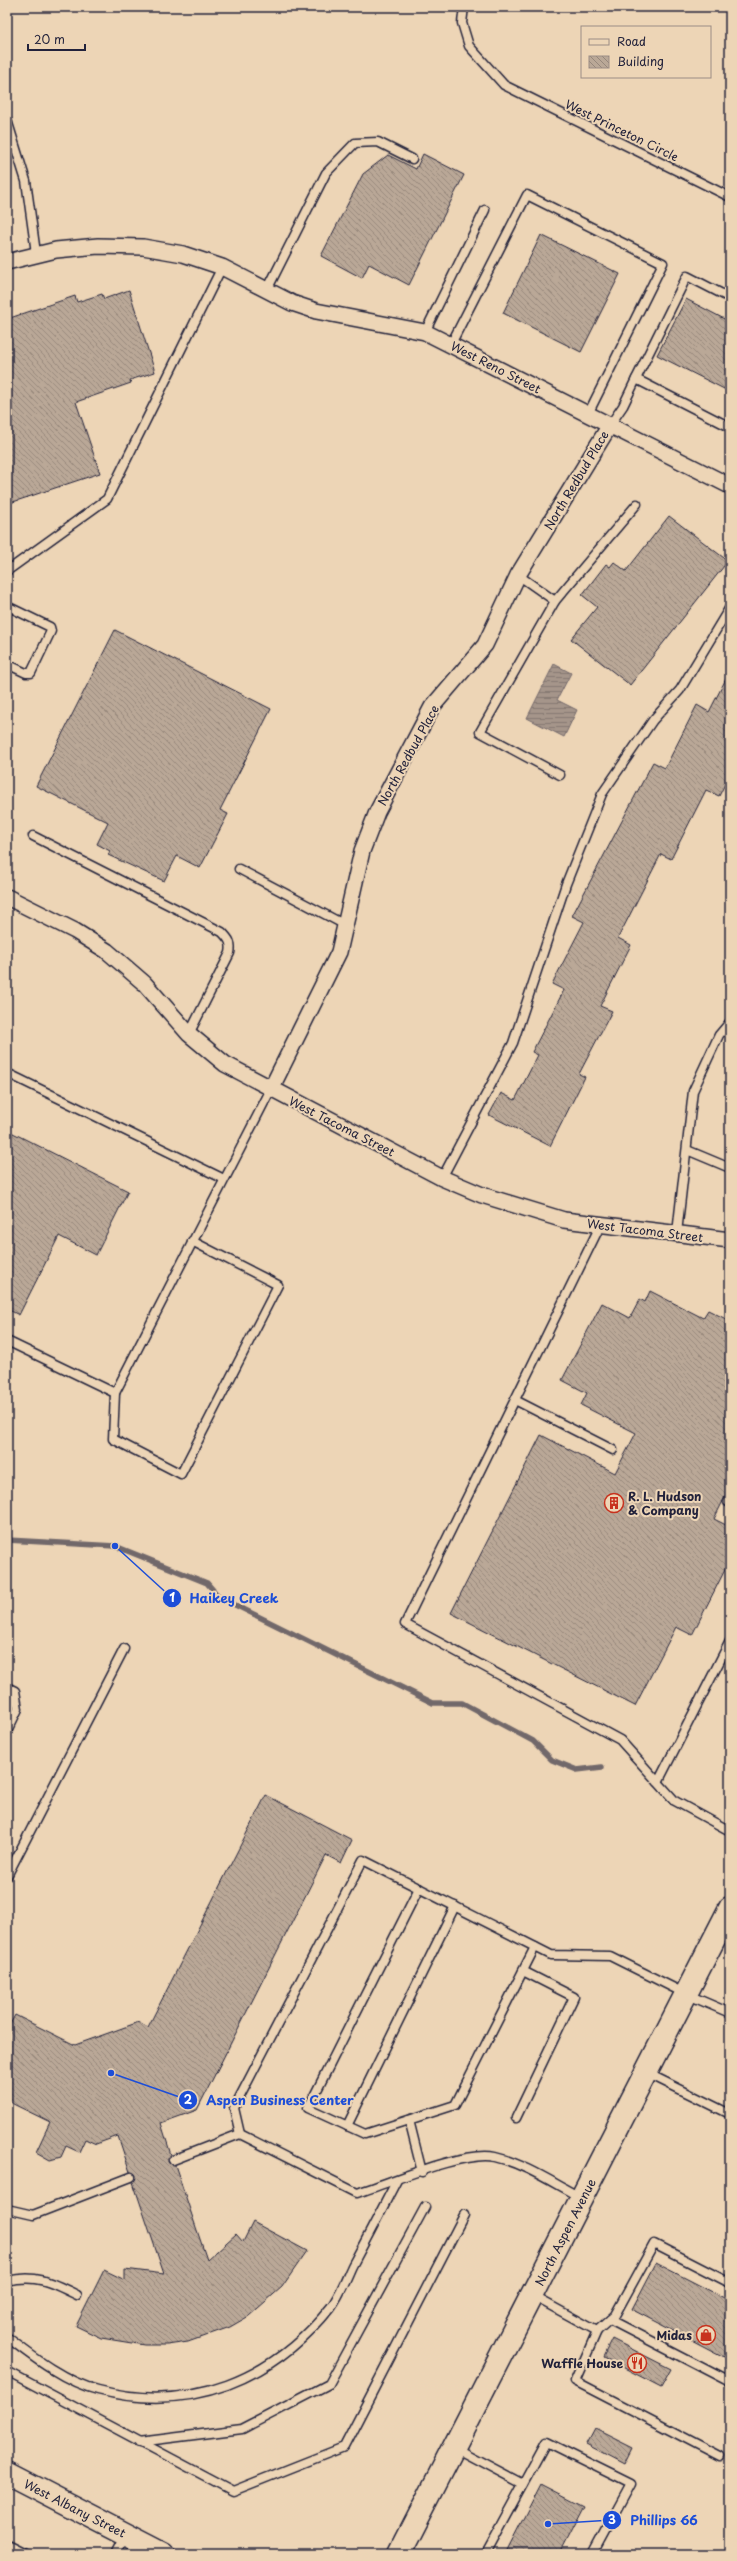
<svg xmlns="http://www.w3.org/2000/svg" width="737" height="2561" viewBox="0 0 737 2561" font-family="'Playpen Sans',sans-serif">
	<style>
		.water { fill: url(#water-rules); stroke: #71676a }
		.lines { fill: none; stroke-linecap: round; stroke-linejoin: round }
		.stream { stroke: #71676a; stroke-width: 5.5 }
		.building { fill: url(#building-back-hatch); stroke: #22223b }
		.service-casing { stroke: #22223b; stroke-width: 11 }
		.minor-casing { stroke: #22223b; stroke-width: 18 }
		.secondary-casing { stroke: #22223b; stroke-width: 25 }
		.primary-casing { stroke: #22223b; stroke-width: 25 }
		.service { stroke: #edd5b6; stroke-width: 8 }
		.minor { stroke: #edd5b6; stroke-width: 15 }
		.secondary { stroke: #edd5b6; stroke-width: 22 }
		.primary { stroke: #edd5b6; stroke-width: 22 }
		.labels { text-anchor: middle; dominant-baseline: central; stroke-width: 4; stroke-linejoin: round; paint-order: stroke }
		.street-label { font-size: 12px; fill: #22223b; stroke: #edd5b6 }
		.poi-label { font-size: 12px; font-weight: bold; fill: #22223b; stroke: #edd5b6; text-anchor: end }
		.leader { fill: none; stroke: #1d4ed8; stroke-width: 1.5 }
		.callout-dot { fill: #1d4ed8; stroke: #edd5b6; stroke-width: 1.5 }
		.mark-label { font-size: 12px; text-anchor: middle; font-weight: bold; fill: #fff }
		.callout-label { font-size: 13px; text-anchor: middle; font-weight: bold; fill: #1d4ed8; stroke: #edd5b6; stroke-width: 4; stroke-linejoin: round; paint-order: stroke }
	</style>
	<defs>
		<pattern id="water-rules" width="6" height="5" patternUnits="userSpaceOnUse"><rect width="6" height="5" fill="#a5958a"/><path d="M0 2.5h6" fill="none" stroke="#867972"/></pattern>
		<pattern id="building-back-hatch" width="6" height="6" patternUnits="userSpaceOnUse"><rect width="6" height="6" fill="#baa897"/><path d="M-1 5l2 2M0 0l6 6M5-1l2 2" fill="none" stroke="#97887c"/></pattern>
	</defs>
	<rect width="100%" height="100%" fill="#edd5b6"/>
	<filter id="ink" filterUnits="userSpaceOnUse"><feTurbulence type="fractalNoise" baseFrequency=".025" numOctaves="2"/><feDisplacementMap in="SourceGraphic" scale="8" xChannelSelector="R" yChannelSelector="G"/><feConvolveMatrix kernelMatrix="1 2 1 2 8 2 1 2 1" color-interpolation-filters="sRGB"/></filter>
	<g filter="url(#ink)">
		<polygon class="water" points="554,664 571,673 557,700 577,710 564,737 527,718"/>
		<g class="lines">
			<polyline class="stream" points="7,1540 115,1546 207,1583 219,1597 433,1703 462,1703 533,1741 552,1760 577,1770 602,1767"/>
		</g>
		<g class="building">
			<polygon points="423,154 464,175 409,285 369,264 362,278 321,256 363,174 388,155 416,169"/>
			<polygon points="541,235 620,274 581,352 503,313"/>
			<polygon points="129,290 155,372 130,380 131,383 76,402 100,473 7,504 7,319 75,296 77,302 102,294 104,299"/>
			<polygon points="686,299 730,322 730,392 657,355"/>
			<polygon points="669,516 728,561 630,685 571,639 597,607 582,595 606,564 610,567 614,562 626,571"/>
			<polygon points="115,630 271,709 220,810 228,814 200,868 177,856 164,881 108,855 110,851 97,844 108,822 36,786"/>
			<polygon points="730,671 730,774 719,796 706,790 671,859 661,854 618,938 631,945 600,1006 612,1011 579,1074 585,1077 550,1146 489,1115 501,1093 515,1100 538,1055 532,1052 564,990 552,984 584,922 572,916 653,762 665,768 697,705 709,712"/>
			<polygon points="7,1130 128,1191 96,1255 59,1236 19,1315 7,1309"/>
			<polygon points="650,1291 703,1318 708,1310 730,1321 730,1487 714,1519 730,1527 730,1560 692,1635 676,1627 635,1706 451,1613 541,1435 615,1473 636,1433 581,1405 587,1393 562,1380 602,1303 630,1318 640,1299 645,1302"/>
			<polygon points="266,1795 352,1840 341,1863 326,1855 197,2110 161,2123 171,2155 168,2162 175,2165 207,2260 236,2234 243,2242 253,2222 307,2251 282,2287 249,2316 230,2327 188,2342 167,2345 144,2345 101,2338 76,2326 104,2270 125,2280 125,2269 164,2274 133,2182 136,2175 130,2172 118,2136 96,2144 85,2139 79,2152 66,2146 61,2157 50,2160 36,2152 50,2122 7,2101 7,2030 15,2015 75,2045 139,2022 148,2027"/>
			<polygon points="656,2263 730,2301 730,2360 632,2309"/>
			<polygon points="612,2339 671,2369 661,2387 603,2357"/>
			<polygon points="595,2429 633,2448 625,2464 587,2444"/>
			<polygon points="541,2484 584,2506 559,2554 505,2554"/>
		</g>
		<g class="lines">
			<defs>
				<g id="service">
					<polyline points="464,7 462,23 469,46 504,85 730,197"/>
					<polyline points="7,120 26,181 36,253"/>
					<polyline points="267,290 326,173 355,143 378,142 412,159"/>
					<polyline points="425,332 485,210"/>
					<polyline points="451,344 527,195 663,263 588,414"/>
					<polyline points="636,379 687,276 730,298"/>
					<polyline points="610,425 623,406 636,379 730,427"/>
					<polyline points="7,571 107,499 222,267"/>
					<polyline points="518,575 555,601"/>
					<polyline points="7,606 50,627 51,631 31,673 26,673 7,664"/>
					<polyline points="560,775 480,732 555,601 637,504"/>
					<path d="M 33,836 L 222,932 C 229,939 232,943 230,953 L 189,1034"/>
					<polyline points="239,869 347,926"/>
					<polyline points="7,1073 224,1179"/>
					<polyline points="687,1150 730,1168"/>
					<polyline points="442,1178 513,1043 566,884 602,794 653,720 680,690 730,607"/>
					<polyline points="601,1224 405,1624 620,1740 675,1801 730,1831"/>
					<polyline points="677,1233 693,1091 719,1035 730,1022"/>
					<polyline points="7,1341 115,1393 271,1089"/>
					<polyline points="115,1393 113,1439 181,1474 278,1285 192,1241"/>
					<polyline points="515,1400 613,1450"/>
					<polyline points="728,1502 730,1503"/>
					<polyline points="7,1687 15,1691 18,1709 7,1732"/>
					<polyline points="658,1782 730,1641"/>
					<polyline points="7,1876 124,1649"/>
					<polyline points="419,1888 308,2108 365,2134 455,2105 535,1947"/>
					<polyline points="647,2073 730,2114"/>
					<polyline points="516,2118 574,1997 523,1971"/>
					<polyline points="409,2120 422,2172"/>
					<polyline points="347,2126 455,1906"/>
					<polyline points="240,2134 234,2108 363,1860 551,1955 610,1956 686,1994 730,2013"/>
					<path d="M 173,2160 L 240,2134 L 357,2193 C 389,2183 465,2150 495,2157 C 525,2164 553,2183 580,2197"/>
					<polyline points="7,2209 33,2215 131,2177"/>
					<path d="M 7,2281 C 36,2274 51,2282 77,2295"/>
					<polyline points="533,2296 597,2331 575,2381 720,2456"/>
					<polyline points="610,2320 730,2382"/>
					<polyline points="597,2331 615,2315 654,2244 730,2283"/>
					<path d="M 7,2337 C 33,2357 65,2382 98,2390 C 190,2414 273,2380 331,2307 C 340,2295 346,2279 352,2266 C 367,2238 382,2209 397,2180"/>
					<polyline points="7,2371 233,2491 344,2447 464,2215"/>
					<polyline points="139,2442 242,2429 329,2384 425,2207"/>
					<polyline points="455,2448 523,2484"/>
					<polyline points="7,2545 25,2554"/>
					<polyline points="116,2554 126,2535"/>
					<polyline points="485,2554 546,2442 631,2484 593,2554"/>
				</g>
				<g id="minor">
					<polyline points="7,262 56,250 98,246 143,247 183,254 222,267 292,303 316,311 425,332 730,486"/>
					<polyline points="7,897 75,931 107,951 144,983 189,1034 225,1064 442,1178 482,1195 564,1220 730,1240"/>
					<polyline points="271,1089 339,952 362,851 377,812 432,707 485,645 518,575 610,425"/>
				</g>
				<polyline id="secondary" points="7,2473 164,2554"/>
				<polyline id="primary" points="399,2554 730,1908"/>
			</defs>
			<use href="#service" class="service-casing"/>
			<use href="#minor" class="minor-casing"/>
			<use href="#secondary" class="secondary-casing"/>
			<use href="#primary" class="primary-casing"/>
			<use href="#service" class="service"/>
			<use href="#minor" class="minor"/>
			<use href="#secondary" class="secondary"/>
			<use href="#primary" class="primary"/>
		</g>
	</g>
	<defs>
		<symbol id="building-ring" viewBox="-11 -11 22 22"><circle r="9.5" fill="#edd5b6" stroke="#c8321e" stroke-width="1.5"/><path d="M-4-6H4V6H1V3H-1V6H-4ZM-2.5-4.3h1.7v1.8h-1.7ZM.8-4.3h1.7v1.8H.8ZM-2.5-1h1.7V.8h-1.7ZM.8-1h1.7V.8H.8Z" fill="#c8321e"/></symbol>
		<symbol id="shop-ring" viewBox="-11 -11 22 22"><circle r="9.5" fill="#edd5b6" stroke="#c8321e" stroke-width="1.5"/><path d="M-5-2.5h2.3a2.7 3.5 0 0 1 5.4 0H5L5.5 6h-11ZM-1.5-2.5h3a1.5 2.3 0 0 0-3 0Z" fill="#c8321e"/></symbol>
		<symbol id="restaurant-ring" viewBox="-11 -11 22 22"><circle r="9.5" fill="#edd5b6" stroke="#c8321e" stroke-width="1.5"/><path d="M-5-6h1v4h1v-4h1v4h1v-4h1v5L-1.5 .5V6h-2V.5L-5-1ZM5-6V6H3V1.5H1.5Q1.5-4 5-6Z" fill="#c8321e"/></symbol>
	</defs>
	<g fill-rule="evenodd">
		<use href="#building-ring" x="603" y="1492" width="22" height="22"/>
		<use href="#shop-ring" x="695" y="2324" width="22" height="22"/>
		<use href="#restaurant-ring" x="626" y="2352" width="22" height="22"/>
	</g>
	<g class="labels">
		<g class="street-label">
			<text transform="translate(622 130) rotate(26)">West Princeton Circle</text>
			<text transform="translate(496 367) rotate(27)">West Reno Street</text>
			<text transform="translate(576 480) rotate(-59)">North Redbud Place</text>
			<text transform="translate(408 755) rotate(-61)">North Redbud Place</text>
			<text transform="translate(342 1126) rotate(27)">West Tacoma Street</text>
			<text transform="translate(645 1230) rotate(7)">West Tacoma Street</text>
			<text transform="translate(565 2232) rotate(-63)">North Aspen Avenue</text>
			<text transform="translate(75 2508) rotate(27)">West Albany Street</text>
		</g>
		<g class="poi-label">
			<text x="628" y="1496" text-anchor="start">R. L. Hudson<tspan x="628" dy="14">&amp; Company</tspan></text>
			<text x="692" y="2335">Midas</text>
			<text x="623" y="2363">Waffle House</text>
		</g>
	</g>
	<path class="leader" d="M115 1546L172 1598M111 2073L188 2100M548 2524L612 2520"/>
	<g class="callout-dot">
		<circle cx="115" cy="1546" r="4"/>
		<circle cx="111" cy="2073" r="4"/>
		<circle cx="548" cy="2524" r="4"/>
		<circle cx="172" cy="1598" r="10"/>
		<circle cx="188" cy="2100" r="10"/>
		<circle cx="612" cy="2520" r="10"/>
	</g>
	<g class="mark-label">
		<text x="172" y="1602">1</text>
		<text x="188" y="2104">2</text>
		<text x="612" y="2524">3</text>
	</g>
	<g class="callout-label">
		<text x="234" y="1603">Haikey Creek</text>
		<text x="280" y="2105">Aspen Business Center</text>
		<text x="664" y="2525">Phillips 66</text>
	</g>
	<rect width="737" height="2561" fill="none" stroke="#edd5b6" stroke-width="24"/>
	<rect x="12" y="12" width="713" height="2537" fill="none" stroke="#22223b" stroke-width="1.5" filter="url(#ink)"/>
	<rect x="581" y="26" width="130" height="52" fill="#edd5b6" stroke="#9c8d85"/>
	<rect x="589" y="39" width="20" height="6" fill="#edd5b6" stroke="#9c8d85"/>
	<text x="617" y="46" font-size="12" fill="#22223b">Road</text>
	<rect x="589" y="56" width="20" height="12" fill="url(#building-back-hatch)" stroke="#9c8d85"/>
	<text x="617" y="66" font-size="12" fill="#22223b">Building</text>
	<path d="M28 44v6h57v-6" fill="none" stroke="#22223b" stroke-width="2"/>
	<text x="34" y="44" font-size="12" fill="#22223b" stroke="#edd5b6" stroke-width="3" paint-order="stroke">20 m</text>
</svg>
